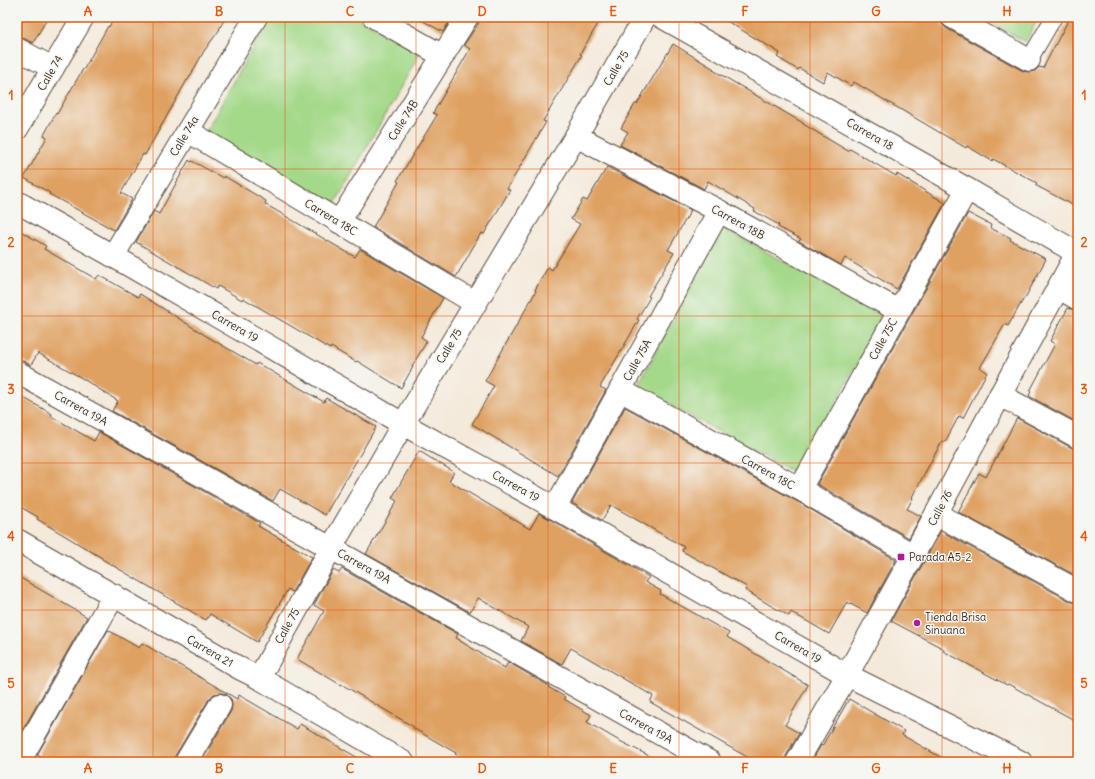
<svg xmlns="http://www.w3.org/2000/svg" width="1095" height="779" viewBox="0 0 1095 779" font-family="Delius,sans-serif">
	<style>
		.park { fill: #a5d98a; stroke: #708254 }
		.building { fill: #dfa162 }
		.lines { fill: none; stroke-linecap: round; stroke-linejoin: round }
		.lane-casing { stroke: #57473a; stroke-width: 18 }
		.street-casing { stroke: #57473a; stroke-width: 24 }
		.lane { stroke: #fff; stroke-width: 16 }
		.street { stroke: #fff; stroke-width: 22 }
		.grid { fill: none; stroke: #e8590c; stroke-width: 1; stroke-opacity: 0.55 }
		.poi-dot { fill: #b5179e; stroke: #f6f6f2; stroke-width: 1.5 }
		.labels { text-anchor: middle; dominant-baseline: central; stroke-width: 3; stroke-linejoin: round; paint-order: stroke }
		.street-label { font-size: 11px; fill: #3b2a1e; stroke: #f6f6f2 }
		.poi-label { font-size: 11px; fill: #3b2a1e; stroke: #f6f6f2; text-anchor: start }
		.neatline { fill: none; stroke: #e8590c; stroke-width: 1.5 }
		.grid-label { font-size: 13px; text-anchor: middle; font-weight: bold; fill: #e8590c }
	</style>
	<rect width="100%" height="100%" fill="#f6f6f2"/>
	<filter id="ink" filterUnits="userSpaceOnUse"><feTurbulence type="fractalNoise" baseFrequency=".025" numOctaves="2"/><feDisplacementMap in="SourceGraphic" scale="8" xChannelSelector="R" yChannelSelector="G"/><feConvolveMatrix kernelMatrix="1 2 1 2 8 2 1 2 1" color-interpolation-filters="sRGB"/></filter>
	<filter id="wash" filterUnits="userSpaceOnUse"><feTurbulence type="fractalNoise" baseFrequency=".012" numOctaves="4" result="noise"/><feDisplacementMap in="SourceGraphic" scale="16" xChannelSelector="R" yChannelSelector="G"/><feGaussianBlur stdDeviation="0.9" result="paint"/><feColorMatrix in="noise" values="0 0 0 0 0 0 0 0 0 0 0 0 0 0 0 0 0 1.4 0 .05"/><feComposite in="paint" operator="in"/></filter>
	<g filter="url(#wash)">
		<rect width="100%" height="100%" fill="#f4eadb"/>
		<g class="park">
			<polygon points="270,17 356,17 420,53 333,207 204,135"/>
			<polygon points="982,17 1039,17 1025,42"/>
			<polygon points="723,228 883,316 797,474 637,387"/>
		</g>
		<g id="blocks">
			<g class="building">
				<polygon points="17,17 48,17 33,43 23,38 17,37"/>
				<polygon points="114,17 226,17 219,29 220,29 204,51 188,80 187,80 145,155 143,154 121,193 132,199 114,230 49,194 50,193 24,178 47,137 44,135 56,113 57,114 83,69 84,69 108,26 109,27"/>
				<polygon points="416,17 452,17 443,32"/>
				<polygon points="479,17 602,17 580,54 582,55 543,121 546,122 507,189 510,190 484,234 481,233 456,277 373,227 399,182 397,181 437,115 433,113 470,49 464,45 478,24"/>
				<polygon points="720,17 940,17 941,23 946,28 1023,71 1029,72 1035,71 1039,67 1043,68 1070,17 1078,17 1078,208 1035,185 1037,183 993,159 992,161 967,146 966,148 854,82 851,86 828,72 823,82 799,68 798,70 777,57 780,53"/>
				<polygon points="673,44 714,69 713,70 803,123 803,124 848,151 850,149 896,176 897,174 945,203 897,289 845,258 841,265 799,241 801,239 778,227 779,225 754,211 755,209 708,181 704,189 620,145 628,132 621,128 635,104 637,104"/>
				<polygon points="189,160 191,162 192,161 223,178 224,176 266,201 265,204 355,257 360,249 443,298 421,337 427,341 412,366 413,367 401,388 357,361 356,362 331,347 330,349 243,298 242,300 218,286 216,289 136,242 154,211 159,214"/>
				<polygon points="607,167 691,210 668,250 674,253 648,296 650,297 637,319 639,320 600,387 606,390 558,476 472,424 494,386 485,381 536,291 535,290 548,267 552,270 580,224 571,219 583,199 587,201"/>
				<polygon points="968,213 991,225 990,228 1011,238 1010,240 1046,259 1025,298 1024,298 1008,326 1005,324 980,368 987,372 963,418 959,416 945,442 942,441 912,497 913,498 907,509 921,516 909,538 817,484"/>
				<polygon points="17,229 46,246 44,249 96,279 99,275 138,297 140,294 208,337 256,365 257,363 324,402 326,398 376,427 325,515 280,489 273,501 112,411 118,401 80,377 38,353 31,365 23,361 17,360"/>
				<polygon points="1068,308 1078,311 1078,423 1029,396 1031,391 1030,391 1055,344 1050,341"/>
				<polygon points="17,394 52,414 51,416 94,441 99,432 260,523 258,526 312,557 292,592 288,589 257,642 210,614 206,620 187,609 102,559 102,558 37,519 38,517 17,505"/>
				<polygon points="625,407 800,503 896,560 867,613 847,602 829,634 791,612 789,616 768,604 745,590 747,587 682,551 684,547 611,505 602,520 572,503"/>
				<polygon points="1017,418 1072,448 1078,449 1078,577 958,512 979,473 986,477"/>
				<polygon points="419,451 454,472 449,481 530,529 539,513 649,577 645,582 661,591 660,594 729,633 727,637 808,685 785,725 799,733 786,756 785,762 756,762 650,702 653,696 571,648 562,664 521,641 528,627 478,598 470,612 366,554 397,501 392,498"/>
				<polygon points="941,531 1072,602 1078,603 1078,722 1008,684 1007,685 943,651 944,649 891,621"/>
				<polygon points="342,569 458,634 456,638 460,640 460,641 505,668 508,662 549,686 548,687 565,697 564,699 591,715 587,722 616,739 661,762 468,762 455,754 456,753 413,728 414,727 341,684 341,685 297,659 324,611 314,605 333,570 339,573"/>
				<polygon points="17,576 87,617 17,740"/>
				<polygon points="108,630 139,648 142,643 237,699 239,695 297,729 300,724 365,762 201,762 231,711 232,706 231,699 226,694 220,693 214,694 209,699 175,756 174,762 50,762 37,755"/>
				<polygon points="849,699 904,731 902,735 949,762 811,762 821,745 822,746"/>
			</g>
		</g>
	</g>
	<g filter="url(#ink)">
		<use href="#blocks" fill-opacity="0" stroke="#57473a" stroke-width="1"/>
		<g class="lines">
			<defs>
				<polyline id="lane" points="1029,60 1054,17"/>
				<g id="street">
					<polyline points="374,17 443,56"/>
					<polyline points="662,17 967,189 1077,253"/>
					<polyline points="952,17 1029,60"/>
					<polyline points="17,49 53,68"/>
					<polyline points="17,129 83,17"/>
					<polyline points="188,131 475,303"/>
					<polyline points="576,136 719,211 899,311"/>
					<polyline points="17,202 113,256 403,424 555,508 847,675 1021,762"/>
					<polyline points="339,222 467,17"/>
					<polyline points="113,256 256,17"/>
					<polyline points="1059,288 1078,299"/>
					<polyline points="17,372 331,548 710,762"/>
					<polyline points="620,390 800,489 913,555"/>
					<polyline points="1000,395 1078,437"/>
					<polyline points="800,489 967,189"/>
					<polyline points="555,508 719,211"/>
					<polyline points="936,514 1078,591"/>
					<polyline points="17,540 241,669 259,678 403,762"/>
					<polyline points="259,678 331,548 403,424 576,136 645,17"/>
					<polyline points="19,762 114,595"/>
					<polyline points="186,762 220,705"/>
					<polyline points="797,762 847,675 936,514 1078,251"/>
				</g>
			</defs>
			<use href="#lane" class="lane-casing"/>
			<use href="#street" class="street-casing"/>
			<use href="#lane" class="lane"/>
			<use href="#street" class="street"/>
		</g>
	</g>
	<path class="grid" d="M 153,17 L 153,762M 285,17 L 285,762M 416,17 L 416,762M 548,17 L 548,762M 679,17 L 679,762M 810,17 L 810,762M 942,17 L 942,762M 17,169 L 1078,169M 17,316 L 1078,316M 17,463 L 1078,463M 17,610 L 1078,610"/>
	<g class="poi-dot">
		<rect x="897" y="553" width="8" height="8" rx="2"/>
		<circle cx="917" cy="623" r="4"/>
	</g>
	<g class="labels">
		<g class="street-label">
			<text transform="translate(616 68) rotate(-60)">Calle 75</text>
			<text transform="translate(50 73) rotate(-60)">Calle 74</text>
			<text transform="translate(403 120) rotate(-58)">Calle 74B</text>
			<text transform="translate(870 134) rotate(30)">Carrera 18</text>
			<text transform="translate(184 136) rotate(-59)">Calle 74a</text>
			<text transform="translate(331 217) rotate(31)">Carrera 18C</text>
			<text transform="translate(738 222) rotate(29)">Carrera 18B</text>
			<text transform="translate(235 326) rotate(30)">Carrera 19</text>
			<text transform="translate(883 339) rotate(-61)">Calle 75C</text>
			<text transform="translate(449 346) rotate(-59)">Calle 75</text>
			<text transform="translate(637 360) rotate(-61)">Calle 75A</text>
			<text transform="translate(81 408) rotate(29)">Carrera 19A</text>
			<text transform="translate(768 472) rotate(29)">Carrera 18C</text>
			<text transform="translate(516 486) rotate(29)">Carrera 19</text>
			<text transform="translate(940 508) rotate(-62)">Calle 76</text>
			<text transform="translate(364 566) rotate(29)">Carrera 19A</text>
			<text transform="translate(287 626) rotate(-61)">Calle 75</text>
			<text transform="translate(798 647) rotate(30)">Carrera 19</text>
			<text transform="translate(210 651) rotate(30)">Carrera 21</text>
			<text transform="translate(646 726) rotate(29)">Carrera 19A</text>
		</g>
		<g class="poi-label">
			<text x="909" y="557">Parada A5-2</text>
			<text x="925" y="617">Tienda Brisa<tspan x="925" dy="13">Sinuana</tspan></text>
		</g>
	</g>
	<rect width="1095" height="779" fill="none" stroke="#f6f6f2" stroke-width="44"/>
	<rect x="22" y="22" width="1051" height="735" class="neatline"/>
	<g class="grid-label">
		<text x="88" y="16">A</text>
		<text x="219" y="16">B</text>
		<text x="350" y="16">C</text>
		<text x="482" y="16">D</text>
		<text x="613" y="16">E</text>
		<text x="745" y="16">F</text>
		<text x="876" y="16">G</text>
		<text x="1007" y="16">H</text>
		<text x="11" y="100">1</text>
		<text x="1084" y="100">1</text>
		<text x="11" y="247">2</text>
		<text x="1084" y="247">2</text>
		<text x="11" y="394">3</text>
		<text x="1084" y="394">3</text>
		<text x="11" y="541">4</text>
		<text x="1084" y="541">4</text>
		<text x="11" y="688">5</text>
		<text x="1084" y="688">5</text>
		<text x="88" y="773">A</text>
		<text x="219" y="773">B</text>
		<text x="350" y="773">C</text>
		<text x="482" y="773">D</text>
		<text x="613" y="773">E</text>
		<text x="745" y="773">F</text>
		<text x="876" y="773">G</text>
		<text x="1007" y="773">H</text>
	</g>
</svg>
